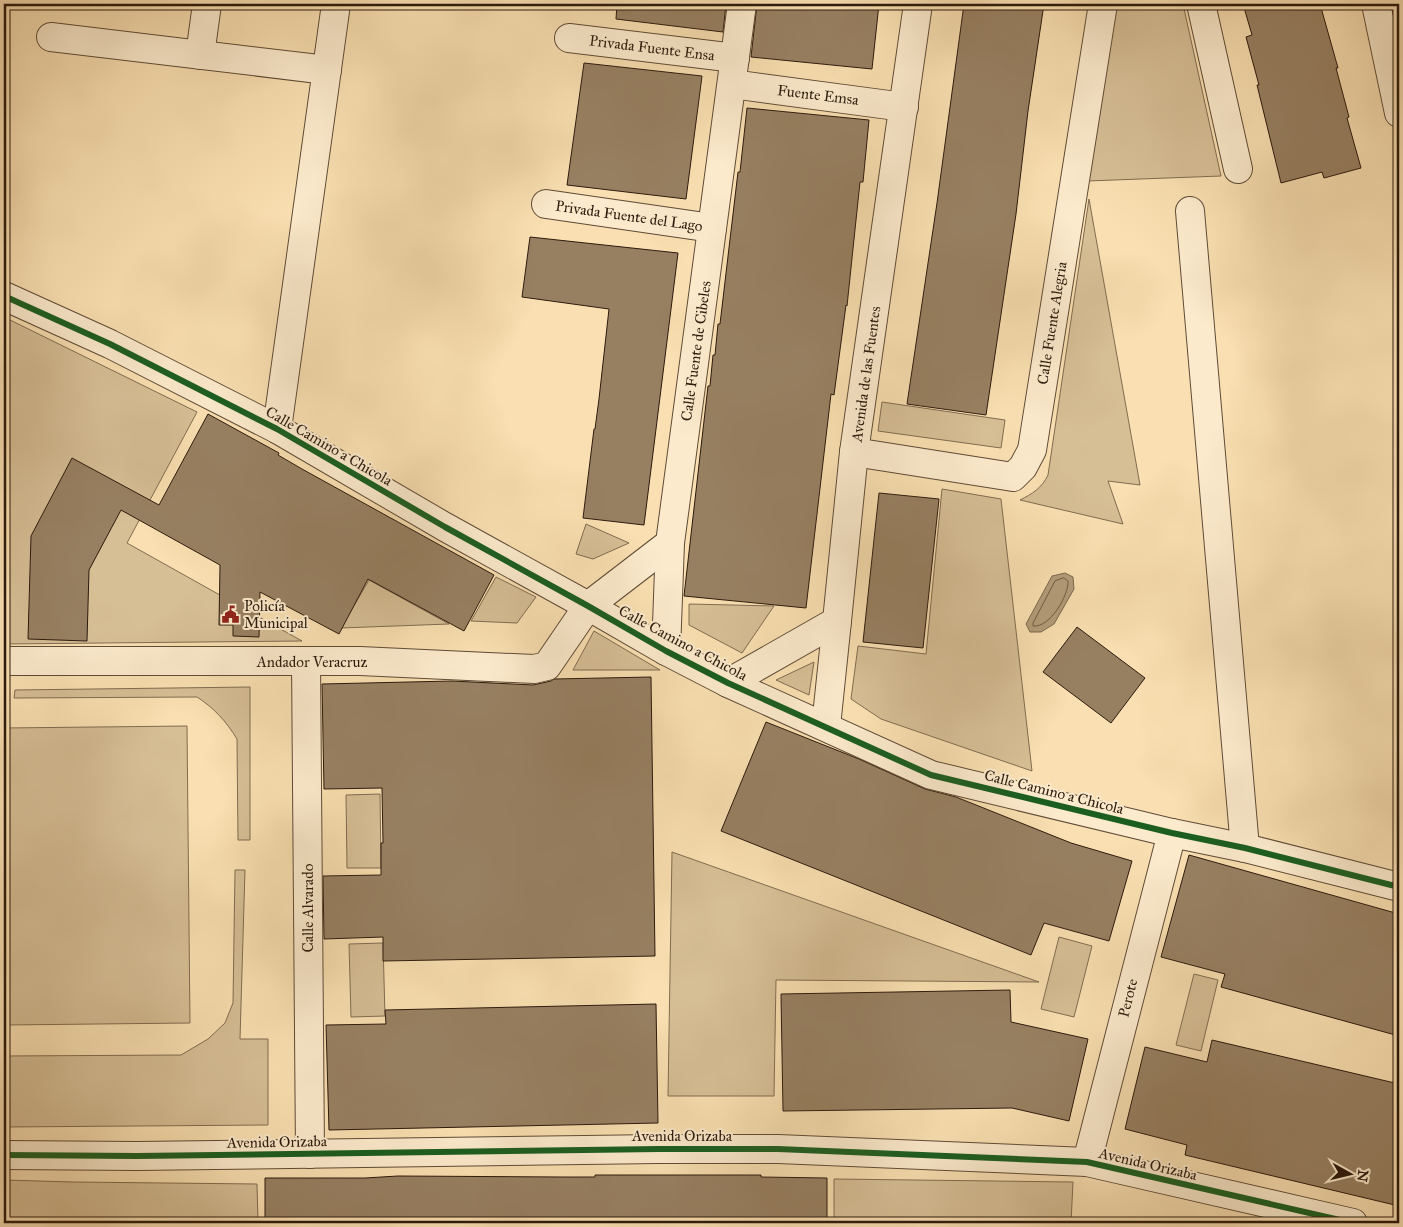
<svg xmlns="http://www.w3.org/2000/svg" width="1403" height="1227" viewBox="0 0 1403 1227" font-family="'IM FELL Great Primer',serif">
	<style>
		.green { fill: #d6be95; stroke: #816c51 }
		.water { fill: #b39c79; stroke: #7d684e }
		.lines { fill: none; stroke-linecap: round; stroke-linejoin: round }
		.shore { stroke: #705b43; stroke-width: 1 }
		.building { fill: #978062; stroke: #2c1a0d }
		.minor-casing { stroke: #5f4b36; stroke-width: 30 }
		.tertiary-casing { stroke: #5f4b36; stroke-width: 30 }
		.minor { stroke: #fbeacc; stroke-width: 28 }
		.tertiary { stroke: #fbeacc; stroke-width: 28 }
		.cycleway-casing { stroke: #fbeacc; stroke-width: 9 }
		.cycleway { stroke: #1b5e20; stroke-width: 6 }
		.labels { text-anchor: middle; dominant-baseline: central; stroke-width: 4; stroke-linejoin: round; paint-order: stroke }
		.street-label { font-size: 15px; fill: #2c1a0d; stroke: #fbeacc }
		.poi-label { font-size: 15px; fill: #2c1a0d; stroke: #fbeacc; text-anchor: start }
	</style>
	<rect width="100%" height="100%" fill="#f9dfb1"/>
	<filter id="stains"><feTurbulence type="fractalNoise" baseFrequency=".004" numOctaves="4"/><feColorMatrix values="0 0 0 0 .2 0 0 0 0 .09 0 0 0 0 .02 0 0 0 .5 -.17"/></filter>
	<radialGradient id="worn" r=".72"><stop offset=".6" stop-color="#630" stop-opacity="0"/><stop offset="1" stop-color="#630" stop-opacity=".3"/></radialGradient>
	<g class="green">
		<polygon points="1116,4 1183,4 1221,176 1087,181"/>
		<path d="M 1089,199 L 1140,485 L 1108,481 L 1123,524 L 1020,500 C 1032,494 1042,488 1048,475 Z"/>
		<polygon points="4,317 197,412 127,543 302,641 4,644"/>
		<polygon points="882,402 1005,420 1001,448 878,431"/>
		<polygon points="942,489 1001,499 1032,771 881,719 851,699 858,646 926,654"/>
		<polygon points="586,524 629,543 593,559 576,554"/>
		<polygon points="496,577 536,597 517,623 471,621"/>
		<polygon points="369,580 449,624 341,628"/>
		<polygon points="689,604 774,606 742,653 689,625"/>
		<polygon points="594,631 660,670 573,670"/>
		<polygon points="814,662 809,695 776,680"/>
		<path d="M 250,687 L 250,840 L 238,840 L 237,739 C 226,721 214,708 197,697 L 14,698 L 15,690 Z"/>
		<polygon points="187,726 190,1023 4,1025 4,728"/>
		<polygon points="380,794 381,868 347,868 346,795"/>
		<polygon points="672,852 1039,982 776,980 774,1096 668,1096"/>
		<polygon points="235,870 245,870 240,1039 268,1039 268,1125 4,1127 4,1056 181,1055 208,1039 225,1023 233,1003"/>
		<polygon points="1059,937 1092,946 1074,1017 1041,1009"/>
		<polygon points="383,943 385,1016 351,1017 349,944"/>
		<polygon points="1194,974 1218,980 1201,1051 1176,1045"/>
		<polygon points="834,1179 1073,1182 1071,1223 834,1223"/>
		<polygon points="4,1180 73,1182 257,1184 258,1223 4,1223"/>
	</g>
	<polygon class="water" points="1065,573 1073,577 1074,589 1054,624 1041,632 1030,632 1026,624 1052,576"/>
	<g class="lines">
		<path class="shore" d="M 1064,578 L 1068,581 C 1069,595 1050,628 1033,626 L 1033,623 L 1055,581 Z"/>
	</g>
	<g class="building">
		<polygon points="617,4 726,4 723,32 616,19"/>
		<polygon points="757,4 879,4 872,69 751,57"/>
		<polygon points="964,4 1044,4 1028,111 1016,214 986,415 907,404 937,203"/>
		<polygon points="1243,4 1320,4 1338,68 1336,68 1349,117 1347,118 1361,168 1324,178 1322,172 1281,183 1257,85 1259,85 1246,37 1252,35"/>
		<polygon points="584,63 702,76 686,199 567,185"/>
		<polygon points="747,108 869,120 863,182 860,182 847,306 846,305 834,395 831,394 806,608 684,596 708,386 710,386 713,355 715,355 718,324 720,324 738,172 740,172"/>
		<polygon points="530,237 678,253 644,525 583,518 594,429 595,429 599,399 609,309 522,297"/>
		<polygon points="208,414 279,453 278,455 302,469 494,575 464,631 368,579 339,634 260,592 259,637 233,636 233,625 219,625 220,565 121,510 89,570 87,641 28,639 31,536 72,458 159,505"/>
		<polygon points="879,493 939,499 923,648 863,642"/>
		<polygon points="1077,627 1145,678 1111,723 1043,672"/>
		<polygon points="651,677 655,956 383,961 383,937 324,939 323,876 381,875 381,843 383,843 382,788 324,789 322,684 452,681 533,685 551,681 554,679"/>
		<polygon points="766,722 859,759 925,789 956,797 1071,843 1132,861 1109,941 1044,923 1031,955 721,831"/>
		<polygon points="1189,855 1399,914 1399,1036 1221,987 1225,974 1161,957"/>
		<polygon points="1010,990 1011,1022 1088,1039 1069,1121 1012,1108 783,1111 781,994"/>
		<polygon points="656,1004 658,1123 329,1130 326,1025 386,1024 385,1010"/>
		<polygon points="1212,1040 1399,1084 1399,1206 1185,1155 1187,1145 1125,1129 1145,1047 1207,1062"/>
		<polygon points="595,1175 761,1175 761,1177 827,1178 827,1223 265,1223 265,1178 365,1178 398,1176 563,1177 595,1177"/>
	</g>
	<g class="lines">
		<defs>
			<g id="minor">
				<polyline points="1201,4 1238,169"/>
				<polyline points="1376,4 1399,113"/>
				<polyline points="51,37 327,70"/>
				<polyline points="569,38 735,58"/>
				<polyline points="200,55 207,4"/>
				<polyline points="732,84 904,107"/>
				<polyline points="546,204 712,228"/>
				<polyline points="1190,211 1245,848"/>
				<polyline points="277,429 336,4"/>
				<polyline points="854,452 1013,477 1023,467 1032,450 1103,4"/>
				<polyline points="666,651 670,543"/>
				<polyline points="4,661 360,661 534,669 547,666 588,606 670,543 742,4"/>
				<polyline points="306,661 310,1154"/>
				<polyline points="728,683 837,621 854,452 918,4"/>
				<polyline points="826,726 837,621"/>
				<polyline points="4,1155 137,1156 659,1149 778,1149 1087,1162 1353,1223"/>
				<polyline points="1087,1162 1172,833"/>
			</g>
			<polyline id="tertiary" points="4,296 110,344 277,429 445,527 588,606 666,651 728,683 931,775 1172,833 1245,848 1399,887"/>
		</defs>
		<use href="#minor" class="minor-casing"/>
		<use href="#tertiary" class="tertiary-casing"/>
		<use href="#minor" class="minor"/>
		<use href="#tertiary" class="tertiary"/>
		<defs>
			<g id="cycleway">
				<polyline points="4,296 110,344 277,429 445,527 588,606 666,651 728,683 931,775 1172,833 1245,848 1399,887"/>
				<polyline points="4,1155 137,1156 659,1149 778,1149 1087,1162 1353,1223"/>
			</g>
		</defs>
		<use href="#cycleway" class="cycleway-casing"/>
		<use href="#cycleway" class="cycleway"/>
	</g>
	<defs>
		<symbol id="civic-bare" viewBox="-9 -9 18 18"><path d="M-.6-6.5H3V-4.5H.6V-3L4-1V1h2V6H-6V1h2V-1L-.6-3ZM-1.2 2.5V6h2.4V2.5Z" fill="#8f2418" stroke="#fbeacc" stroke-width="2.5" paint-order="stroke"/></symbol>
	</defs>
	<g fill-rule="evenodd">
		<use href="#civic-bare" x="218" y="602" width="25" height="25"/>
	</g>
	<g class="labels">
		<g class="street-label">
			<text transform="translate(652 48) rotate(7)">Privada Fuente Ensa</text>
			<text transform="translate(818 95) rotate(7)">Fuente Emsa</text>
			<text transform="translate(629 216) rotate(8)">Privada Fuente del Lago</text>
			<text transform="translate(1052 323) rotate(-81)">Calle Fuente Alegria</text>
			<text transform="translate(696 351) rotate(-82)">Calle Fuente de Cibeles</text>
			<text transform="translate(866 374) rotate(-82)">Avenida de las Fuentes</text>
			<text transform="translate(329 446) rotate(30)">Calle Camino a Chicola</text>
			<text transform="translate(683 643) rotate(28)">Calle Camino a Chicola</text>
			<text x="312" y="662">Andador Veracruz</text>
			<text transform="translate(1054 792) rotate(14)">Calle Camino a Chicola</text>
			<text transform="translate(308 908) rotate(-90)">Calle Alvarado</text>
			<text transform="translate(1128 998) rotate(-76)">Perote</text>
			<text x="682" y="1136">Avenida Orizaba</text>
			<text transform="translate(277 1142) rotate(-1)">Avenida Orizaba</text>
			<text transform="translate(1148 1164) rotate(13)">Avenida Orizaba</text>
		</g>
		<g class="poi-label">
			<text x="244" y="606">Policía<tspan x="244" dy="17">Municipal</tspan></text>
		</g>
	</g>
	<rect width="1403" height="1227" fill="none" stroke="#f9dfb1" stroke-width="20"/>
	<rect x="5" y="5" width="1393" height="1217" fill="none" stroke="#2c1a0d" stroke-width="2.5"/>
	<rect x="10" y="10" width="1383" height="1207" fill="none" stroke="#2c1a0d"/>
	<g transform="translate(1350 1174) rotate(98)" stroke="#fbeacc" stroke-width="4" paint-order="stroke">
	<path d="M0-4L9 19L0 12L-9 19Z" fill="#2c1a0d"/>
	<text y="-8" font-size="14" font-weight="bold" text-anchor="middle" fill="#2c1a0d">N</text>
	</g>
	<rect width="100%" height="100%" filter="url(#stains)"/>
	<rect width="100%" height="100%" fill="url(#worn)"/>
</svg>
